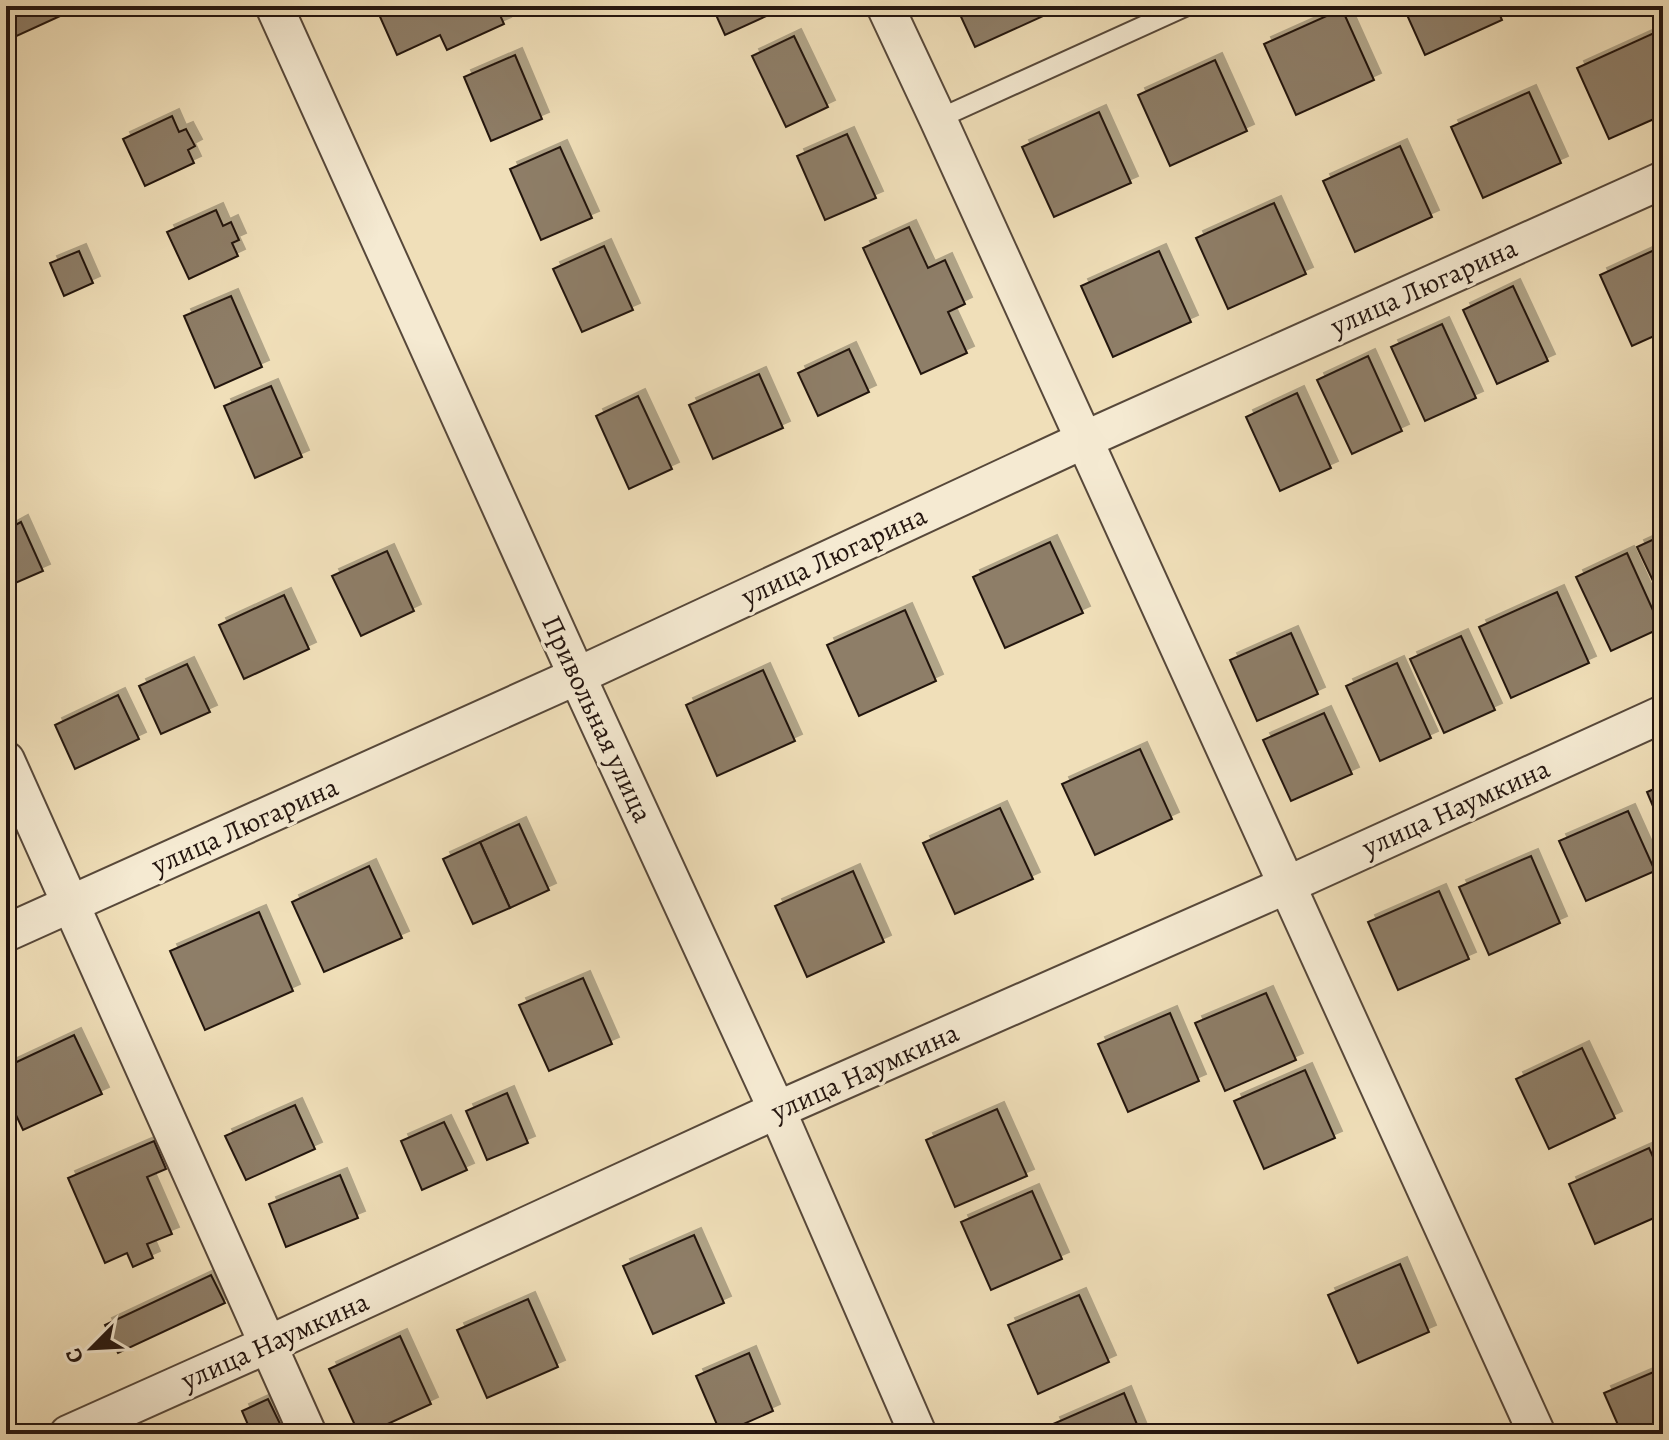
<svg xmlns="http://www.w3.org/2000/svg" width="1669" height="1440" viewBox="0 0 1669 1440" font-family="Alegreya,serif">
	<style>
		.building { fill: #8e7e67; stroke: #24150f; stroke-width: 2; filter: url(#shadow) }
		.lines { fill: none; stroke-linecap: round; stroke-linejoin: round }
		.service-casing { stroke: #57483a; stroke-width: 22 }
		.minor-casing { stroke: #57483a; stroke-width: 40 }
		.service { stroke: #f5ead2; stroke-width: 18 }
		.minor { stroke: #f5ead2; stroke-width: 36 }
		.labels { text-anchor: middle; dominant-baseline: central; stroke-width: 7; stroke-linejoin: round; paint-order: stroke }
		.street-label { font-size: 28px; fill: #24150f; stroke: #f5ead2 }
	</style>
	<defs>
		<filter id="shadow"><feDropShadow dx="7" dy="-7" stdDeviation="0" flood-color="#0004"/></filter>
	</defs>
	<rect width="100%" height="100%" fill="#f0dfb9"/>
	<filter id="stains"><feTurbulence type="fractalNoise" baseFrequency=".0025" numOctaves="4"/><feColorMatrix values="0 0 0 0 .2 0 0 0 0 .09 0 0 0 0 .02 0 0 0 .5 -.17"/></filter>
	<radialGradient id="worn" r=".72"><stop offset=".6" stop-color="#630" stop-opacity="0"/><stop offset="1" stop-color="#630" stop-opacity=".3"/></radialGradient>
	<g class="building">
		<polygon points="6,6 82,6 10,39 6,30"/>
		<polygon points="386,6 496,6 504,24 447,50 440,35 397,55 377,10"/>
		<polygon points="712,6 788,6 725,35"/>
		<polygon points="956,6 1050,6 1052,12 975,47"/>
		<polygon points="1403,6 1496,6 1502,20 1425,55"/>
		<polygon points="1342,9 1374,80 1296,115 1264,44"/>
		<polygon points="1654,33 1663,52 1663,115 1609,139 1577,68"/>
		<polygon points="794,36 828,107 786,127 752,56"/>
		<polygon points="515,55 542,119 491,141 464,77"/>
		<polygon points="1215,60 1247,131 1170,166 1138,95"/>
		<polygon points="1529,92 1561,163 1483,198 1451,127"/>
		<polygon points="1099,112 1131,183 1054,217 1022,147"/>
		<polygon points="172,116 179,132 186,129 195,146 188,150 194,163 145,186 123,139"/>
		<polygon points="847,134 876,198 825,220 797,156"/>
		<polygon points="1400,146 1432,217 1355,252 1323,181"/>
		<polygon points="560,147 592,218 541,240 510,169"/>
		<polygon points="1274,203 1306,274 1228,309 1196,238"/>
		<polygon points="216,210 223,226 231,222 239,240 232,243 238,256 189,279 167,232"/>
		<polygon points="909,227 928,268 945,260 965,304 948,312 967,353 921,374 863,248"/>
		<polygon points="604,246 633,310 582,332 553,269"/>
		<polygon points="1663,246 1663,332 1632,346 1600,275"/>
		<polygon points="79,251 93,283 64,296 50,263"/>
		<polygon points="1159,251 1191,322 1113,357 1081,286"/>
		<polygon points="1513,286 1548,361 1497,384 1463,310"/>
		<polygon points="231,296 262,367 215,388 184,316"/>
		<polygon points="1442,324 1476,398 1425,421 1391,347"/>
		<polygon points="849,349 869,392 818,416 798,373"/>
		<polygon points="1368,356 1402,431 1352,454 1317,380"/>
		<polygon points="759,374 783,428 713,459 689,405"/>
		<polygon points="271,386 302,457 255,478 224,406"/>
		<polygon points="1297,393 1331,468 1280,491 1246,417"/>
		<polygon points="638,396 672,469 629,489 596,416"/>
		<polygon points="21,522 43,571 6,587 6,530"/>
		<polygon points="1663,535 1663,602 1637,547"/>
		<polygon points="1050,542 1083,613 1005,648 973,577"/>
		<polygon points="387,551 414,611 361,636 332,576"/>
		<polygon points="1627,553 1661,628 1611,651 1576,577"/>
		<polygon points="1557,592 1589,663 1511,698 1479,627"/>
		<polygon points="284,595 309,649 244,679 219,625"/>
		<polygon points="905,610 936,681 859,716 827,645"/>
		<polygon points="1291,633 1318,694 1257,721 1230,660"/>
		<polygon points="1461,636 1495,710 1444,733 1410,659"/>
		<polygon points="1397,663 1431,738 1380,761 1346,686"/>
		<polygon points="187,664 210,712 161,734 139,686"/>
		<polygon points="763,670 795,741 717,776 686,705"/>
		<polygon points="118,695 139,739 75,769 55,725"/>
		<polygon points="1324,713 1352,774 1291,801 1263,740"/>
		<polygon points="1140,749 1172,819 1095,855 1062,784"/>
		<polygon points="1663,785 1663,830 1647,792"/>
		<polygon points="1000,808 1033,879 955,914 923,843"/>
		<polygon points="1628,811 1655,871 1586,901 1559,841"/>
		<polygon points="519,824 549,890 510,908 480,842"/>
		<polygon points="480,842 510,908 473,924 443,859"/>
		<polygon points="1531,856 1560,923 1489,955 1459,887"/>
		<polygon points="369,866 402,938 324,972 292,902"/>
		<polygon points="853,871 884,942 807,977 775,906"/>
		<polygon points="1439,891 1469,959 1398,990 1368,922"/>
		<polygon points="259,912 293,991 205,1030 170,951"/>
		<polygon points="583,978 612,1044 549,1071 519,1005"/>
		<polygon points="1266,993 1296,1060 1225,1091 1195,1023"/>
		<polygon points="1170,1013 1199,1081 1128,1112 1098,1044"/>
		<polygon points="74,1035 102,1094 23,1130 6,1094 6,1067"/>
		<polygon points="1582,1048 1615,1118 1549,1149 1516,1079"/>
		<polygon points="1305,1070 1335,1138 1264,1169 1234,1101"/>
		<polygon points="507,1093 528,1143 487,1160 466,1111"/>
		<polygon points="295,1105 315,1149 246,1180 225,1136"/>
		<polygon points="997,1109 1027,1176 955,1207 926,1140"/>
		<polygon points="444,1122 467,1170 422,1190 401,1141"/>
		<polygon points="154,1141 166,1169 147,1177 172,1234 147,1244 153,1258 133,1267 127,1253 105,1263 68,1178"/>
		<polygon points="1649,1148 1663,1179 1663,1214 1595,1244 1569,1184"/>
		<polygon points="340,1175 358,1218 286,1247 269,1204"/>
		<polygon points="1032,1191 1062,1259 991,1290 961,1222"/>
		<polygon points="694,1235 724,1303 653,1334 623,1266"/>
		<polygon points="1400,1264 1429,1332 1358,1363 1328,1295"/>
		<polygon points="211,1275 225,1303 118,1353 105,1325"/>
		<polygon points="1079,1295 1109,1362 1038,1394 1008,1325"/>
		<polygon points="528,1299 558,1367 487,1398 457,1330"/>
		<polygon points="400,1336 431,1404 366,1434 359,1434 329,1369"/>
		<polygon points="749,1353 773,1411 721,1434 696,1376"/>
		<polygon points="1663,1368 1663,1434 1622,1434 1604,1393"/>
		<polygon points="1124,1393 1141,1434 1057,1434 1053,1424"/>
		<polygon points="268,1399 285,1434 235,1434 249,1427 242,1411"/>
	</g>
	<g class="lines">
		<defs>
			<polyline id="service" points="938,119 1187,6"/>
			<g id="minor">
				<polyline points="274,6 577,676 777,1110 918,1434"/>
				<polyline points="885,6 938,119 1537,1434"/>
				<polyline points="6,760 308,1434"/>
				<polyline points="6,933 577,676 1084,440 1663,180"/>
				<polyline points="68,1434 269,1344 777,1110 1287,885 1663,714"/>
			</g>
		</defs>
		<use href="#service" class="service-casing"/>
		<use href="#minor" class="minor-casing"/>
		<use href="#service" class="service"/>
		<use href="#minor" class="minor"/>
	</g>
	<g class="labels">
		<g class="street-label">
			<text transform="translate(1424 287) rotate(-24)">улица Люгарина</text>
			<text transform="translate(834 556) rotate(-25)">улица Люгарина</text>
			<text transform="translate(597 719) rotate(65)">Привольная улица</text>
			<text transform="translate(1456 808) rotate(-24)">улица Наумкина</text>
			<text transform="translate(245 826) rotate(-24)">улица Люгарина</text>
			<text transform="translate(865 1072) rotate(-24)">улица Наумкина</text>
			<text transform="translate(275 1341) rotate(-24)">улица Наумкина</text>
		</g>
	</g>
	<rect width="1669" height="1440" fill="none" stroke="#f0dfb9" stroke-width="32"/>
	<rect x="8" y="8" width="1653" height="1424" fill="none" stroke="#24150f" stroke-width="4"/>
	<rect x="16" y="16" width="1637" height="1408" fill="none" stroke="#24150f" stroke-width="2"/>
	<g transform="translate(92 1348) rotate(246)" stroke="#f5ead2" stroke-width="6" paint-order="stroke">
	<path d="M0-6L14 30L0 20L-14 30Z" fill="#24150f"/>
	<text y="-12" font-size="22" font-weight="bold" text-anchor="middle" fill="#24150f">С</text>
	</g>
	<rect width="100%" height="100%" filter="url(#stains)"/>
	<rect width="100%" height="100%" fill="url(#worn)"/>
</svg>
